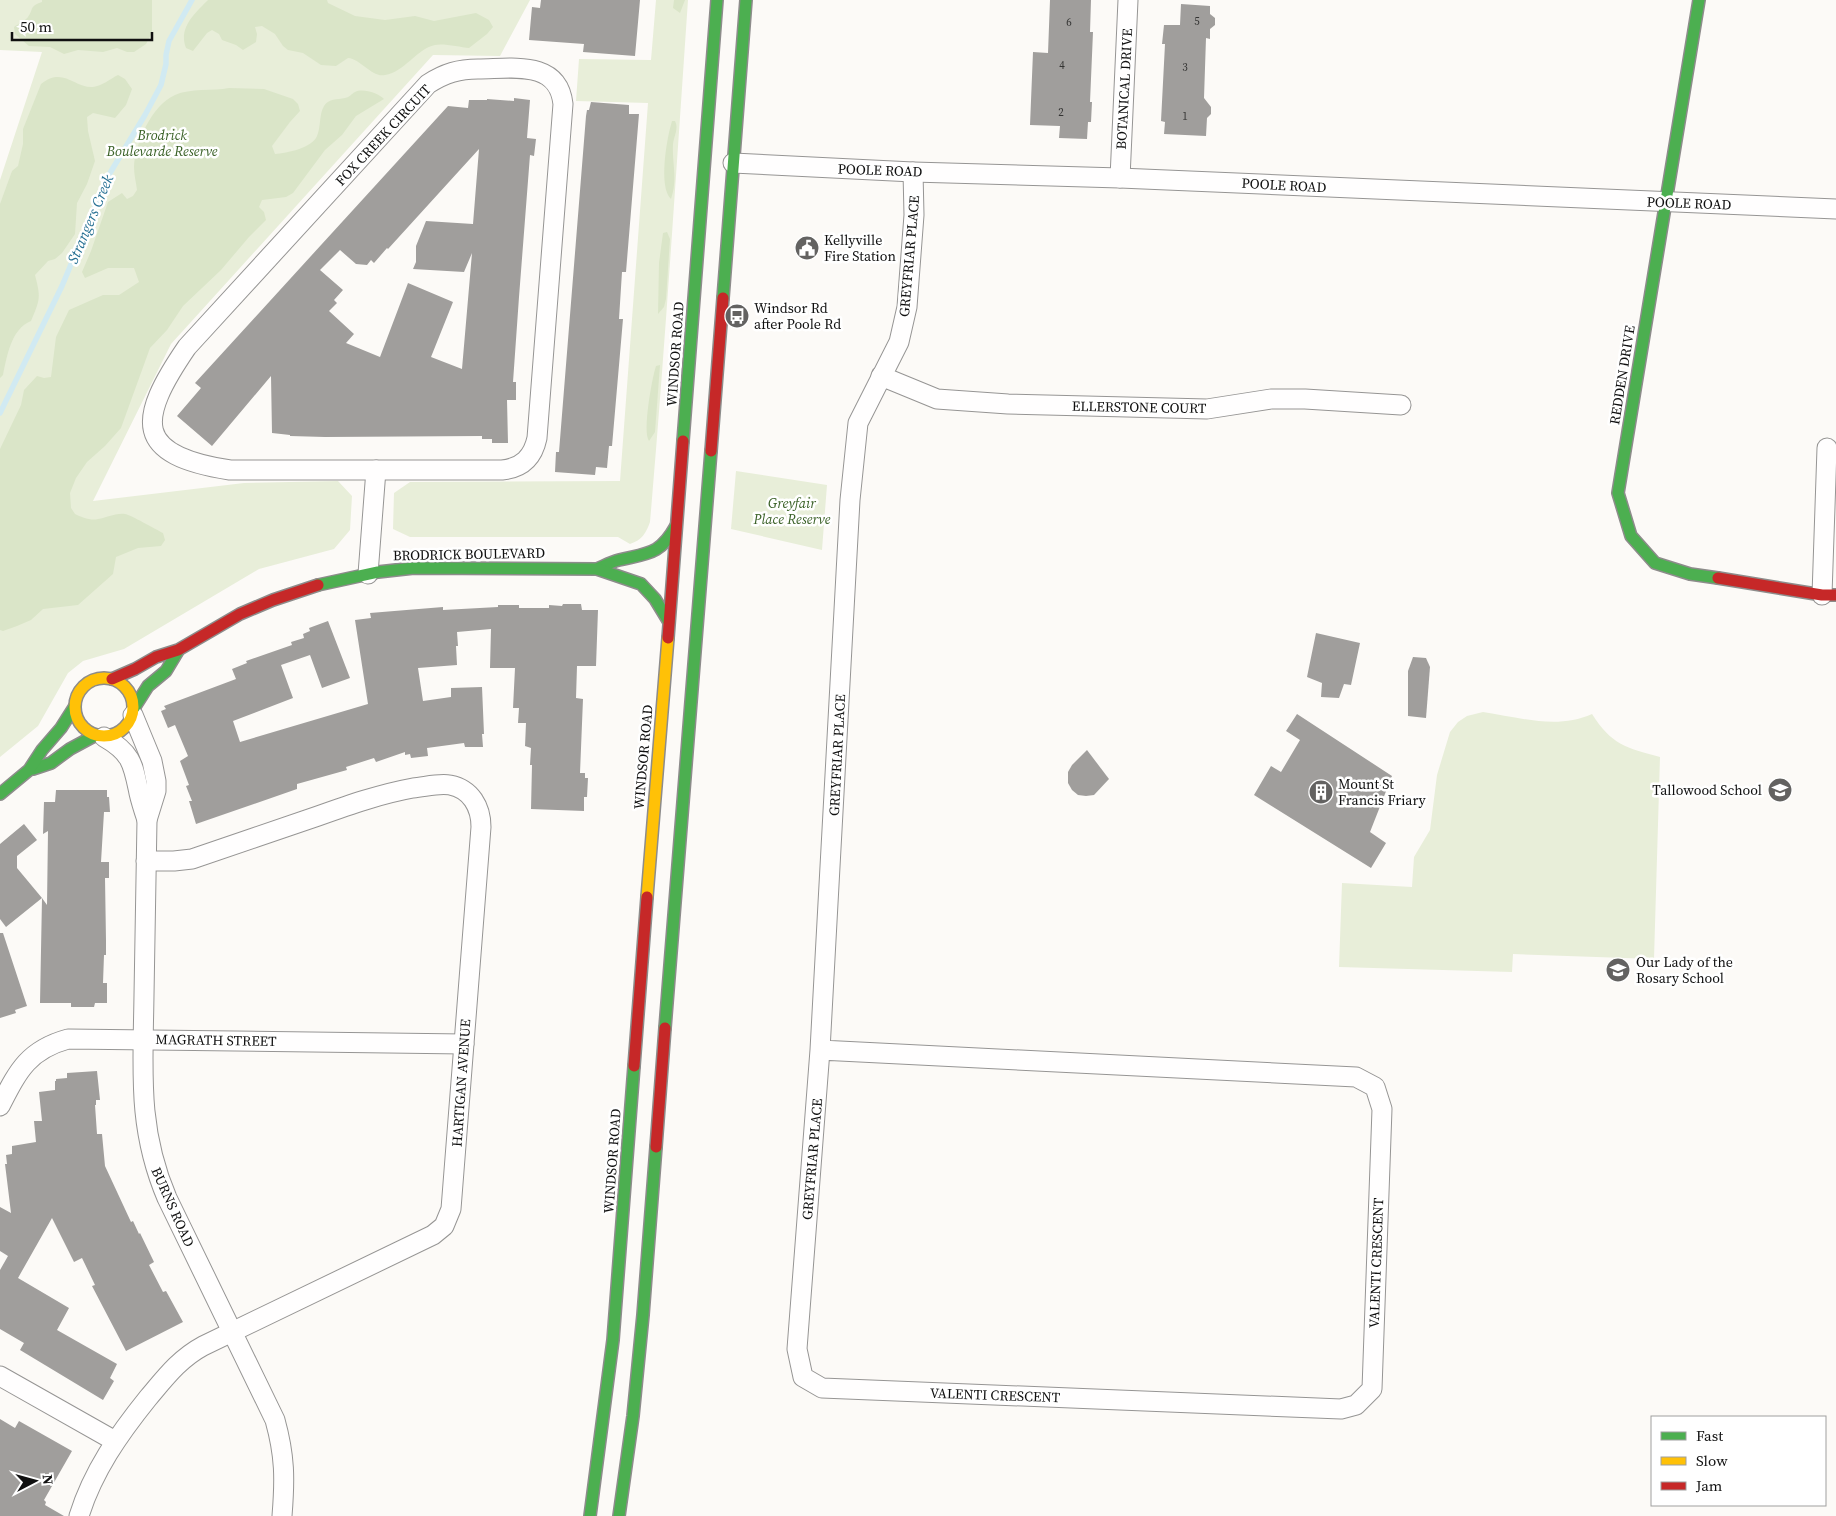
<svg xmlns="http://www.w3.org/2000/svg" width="1836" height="1516" viewBox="0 0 1836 1516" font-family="'Source Serif 4',serif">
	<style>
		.green { fill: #e8eed9 }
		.forest { fill: #dae5c8 }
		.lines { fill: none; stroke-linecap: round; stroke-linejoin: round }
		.stream { stroke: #d1eaf2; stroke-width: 5.5 }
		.building { fill: #a09e9c; fill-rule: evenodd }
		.street-casing { stroke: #969594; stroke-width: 21 }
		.fast-casing { stroke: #8d8c8b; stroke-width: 14 }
		.slow-casing { stroke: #8d8c8b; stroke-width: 14 }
		.jam-casing { stroke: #8d8c8b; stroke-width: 14 }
		.street { stroke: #fffefe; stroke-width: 19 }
		.fast { stroke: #4caf50; stroke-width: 11 }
		.slow { stroke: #ffc107; stroke-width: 11 }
		.jam { stroke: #c62828; stroke-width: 11 }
		.labels { text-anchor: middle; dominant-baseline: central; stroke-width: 5; stroke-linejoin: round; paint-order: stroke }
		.number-label { font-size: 11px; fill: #343433 }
		.street-label { font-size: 14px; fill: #101010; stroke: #fff }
		.park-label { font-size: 14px; font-style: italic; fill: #3a6127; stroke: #fff }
		.poi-label { font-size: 14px; fill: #101010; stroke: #fff; text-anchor: start }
		.water-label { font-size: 15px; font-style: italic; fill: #277194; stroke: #fff }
	</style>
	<rect width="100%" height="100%" fill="#fcfaf7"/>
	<g class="green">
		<polygon points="0,0 530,0 500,56 433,55 171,344 93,501 244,483 338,481 352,496 350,530 334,549 259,569 124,649 83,661 68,673 38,726 0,757 0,180 42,52 0,50"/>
		<path d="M 656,0 L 688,0 C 676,174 665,348 650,522 C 646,533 642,540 630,544 L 618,537 L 410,537 L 393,529 L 394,493 L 410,482 L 620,481 L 648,103 L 576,101 L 579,59 L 651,60 Z"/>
		<polygon points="736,471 827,485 822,550 731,529"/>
		<path d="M 1483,712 C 1518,717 1557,730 1592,714 C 1612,745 1626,748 1660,757 L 1654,959 L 1513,954 L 1512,972 L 1339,967 L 1342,883 L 1412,887 L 1414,857 L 1430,830 L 1437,775 L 1450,732 L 1458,722 L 1467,716 Z"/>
	</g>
	<g class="forest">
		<path d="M 42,0 L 152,0 L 152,33 L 146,44 L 134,52 L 127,52 L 117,48 L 103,52 L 78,50 L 64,54 L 50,47 L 29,46 L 15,34 L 14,27 C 18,24 25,21 28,17 C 34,9 29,6 42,2 Z"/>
		<path d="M 208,0 L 327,0 L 328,3 L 355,16 L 385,20 L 415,16 L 434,21 L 476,13 L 489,20 L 493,27 L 487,34 L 469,48 C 460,47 443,43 435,45 C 416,49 405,72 385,75 C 372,78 361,59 348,58 L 336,66 L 321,65 L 303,53 L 288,50 L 283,46 L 275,34 L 262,26 L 255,27 L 257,34 L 256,42 L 243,50 L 236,45 L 222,40 L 219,34 L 212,30 L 207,33 L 193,51 L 186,48 C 178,28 195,13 208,0 Z"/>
		<polygon points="674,0 685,0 680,13 673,8"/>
		<path d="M 118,75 L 125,79 L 132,89 L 126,105 L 115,118 L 93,113 L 87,117 L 88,131 L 95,161 L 87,184 L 77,203 L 75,234 L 62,253 L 55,259 L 48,261 L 35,275 C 41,298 40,299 31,321 C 11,329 7,356 3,375 L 0,378 L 0,204 L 12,171 L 18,166 L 23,144 L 23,129 L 41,84 C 63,66 74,88 93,87 C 102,86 110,79 118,75 Z"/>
		<path d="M 229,88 L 264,89 L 293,99 L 298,104 L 300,111 L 290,122 L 272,146 L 275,154 C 287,153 312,148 317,136 C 321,127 319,114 324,106 C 329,98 337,100 345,98 C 350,97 351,94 355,92 C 363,88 378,93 384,99 L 356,116 L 342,135 L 325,150 L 293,193 L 286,197 L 262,200 L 259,207 L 264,212 L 266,220 L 249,237 L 221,270 L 183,306 L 167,330 L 150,348 L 121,428 L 105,446 L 87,462 L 76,478 L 70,493 L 71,508 L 75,514 C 81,517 91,521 98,519 C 107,518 114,513 125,514 C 131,515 155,529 163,533 L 165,540 L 161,546 L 138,548 L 116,557 L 113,574 L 78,605 L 43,609 L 31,620 L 17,626 L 3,631 L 0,630 L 0,449 L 21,405 L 24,390 L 37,376 L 44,378 L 51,377 L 56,337 L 69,310 L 103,295 L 119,295 L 139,282 L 134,268 L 108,268 L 85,278 L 82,272 L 91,251 L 108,202 L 122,193 L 127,199 L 133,196 L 137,190 C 136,182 134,175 134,167 C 135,143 152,105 175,95 C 190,88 213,91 229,88 Z"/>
		<path d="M 672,121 L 675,121 C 679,128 674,136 673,144 C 672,164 678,179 671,199 C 658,187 667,137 672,121 Z"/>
		<polygon points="667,232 670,239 666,299 664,307 658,314 659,263 663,233"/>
		<path d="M 660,365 L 655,432 L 649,441 C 642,432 652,378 656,366 Z"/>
	</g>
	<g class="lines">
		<polyline class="stream" points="0,413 62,286 107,178 145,115 161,85 166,64 166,55 169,41 192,0"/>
	</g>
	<g class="building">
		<polygon points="541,0 640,0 635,56 583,52 584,44 529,40 532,7 540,8"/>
		<polygon points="1050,0 1091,0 1090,32 1093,32 1090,102 1092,102 1091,122 1088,122 1087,139 1059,138 1060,126 1030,125 1033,52 1048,53"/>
		<polygon points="1181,4 1210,6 1210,14 1215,18 1215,25 1210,29 1210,39 1206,38 1204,98 1211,107 1211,114 1207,118 1206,136 1164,134 1165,122 1161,121 1165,44 1162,44 1164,25 1180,25"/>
		<path d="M 514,98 L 530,100 L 527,138 L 536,139 L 534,156 L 530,155 L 519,297 L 513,382 L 516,382 L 516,400 L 507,400 L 508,443 L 492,443 L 492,439 L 482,439 L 482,436 L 325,437 L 290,436 L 290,435 L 272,433 L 271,376 L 212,446 L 177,416 L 201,388 L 195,383 L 448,106 L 468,108 L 469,100 L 487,100 L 487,99 L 514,101 ZM 479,149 L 473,224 L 426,221 L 416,246 L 416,262 L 413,269 L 464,272 L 472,253 L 462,369 L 431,357 L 453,302 L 408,283 L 380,357 L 346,343 L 354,334 L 329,311 L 337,303 L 334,300 L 343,290 L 320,270 L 340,250 L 356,264 L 367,265 L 371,260 L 374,263 L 387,248 L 388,249 Z"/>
		<polygon points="591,102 629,105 629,114 639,114 626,272 622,272 619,319 623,319 612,446 609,446 607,468 596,467 595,475 555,472 556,452 559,452 586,116 587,110 589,110"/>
		<polygon points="563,604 581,604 582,610 598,610 596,666 577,666 576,698 583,699 580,773 585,773 585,778 588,778 587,797 584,797 584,811 531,809 532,765 530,765 531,748 525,746 526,723 518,723 519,708 513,708 515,668 490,668 491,629 457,632 458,646 456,646 457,665 418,668 423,701 451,697 451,688 482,687 484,734 482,734 483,747 465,747 464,743 427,748 428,756 411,758 410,754 405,755 405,752 376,762 374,758 346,767 347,770 297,784 297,789 196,824 189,801 192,801 186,786 189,785 180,761 188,756 175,725 168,728 161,711 166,709 164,706 236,679 232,669 247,663 246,661 292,645 291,642 304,638 303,634 310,631 309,628 328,621 350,678 322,688 310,655 281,665 293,698 233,721 240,742 368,704 355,620 371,618 370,613 443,607 443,610 498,607 498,605 519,605 519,608 549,608 549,605 562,606"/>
		<polygon points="1316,633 1360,643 1351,685 1344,684 1339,698 1321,697 1322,683 1307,677"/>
		<polygon points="1413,657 1426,658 1430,667 1426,718 1408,716 1408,671"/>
		<polygon points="1297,714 1392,776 1370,832 1386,843 1371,868 1254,795 1271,766 1281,772 1300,740 1286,731"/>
		<polygon points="1087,750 1109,779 1094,795 1086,796 1078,795 1072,790 1068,783 1068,772 1072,765"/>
		<polygon points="56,790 107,790 107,797 109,797 110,812 104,812 101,862 109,862 109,878 105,878 106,941 106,955 104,955 103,983 107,983 107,1003 95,1003 94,1007 71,1007 71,1003 40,1003 42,898 47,905 48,831 43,834 44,802 55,802"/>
		<polygon points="24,824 37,840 17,856 17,868 42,898 6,927 0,919 0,844"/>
		<polygon points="0,933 3,933 27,1006 15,1010 16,1013 0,1018"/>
		<polygon points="97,1071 100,1100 96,1100 96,1105 95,1105 97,1134 102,1134 105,1166 131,1222 133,1221 139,1234 140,1233 154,1262 149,1265 163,1292 166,1291 183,1322 126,1351 92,1286 95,1285 82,1258 74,1262 52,1218 18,1278 69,1308 57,1330 117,1364 110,1378 114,1381 103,1400 20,1350 24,1343 0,1329 0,1270 8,1256 0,1251 0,1207 11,1213 5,1164 7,1164 6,1155 12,1154 12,1146 36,1142 34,1121 42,1121 39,1092 55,1090 55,1081 56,1081 56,1079 67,1078 67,1073"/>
		<polygon points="0,1419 15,1428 19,1421 72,1451 44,1500 46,1502 45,1505 64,1516 0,1516"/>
	</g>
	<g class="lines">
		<defs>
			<g id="street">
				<path d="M 478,69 C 511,69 558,59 563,104 L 537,438 C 533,457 522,468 502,470 L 230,470 C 133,455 137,420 187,347 L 428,84 C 445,73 459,69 478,69 Z"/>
				<polyline points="733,163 913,172 1120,178 1836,209"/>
				<polyline points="1120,178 1128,0"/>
				<polyline points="881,376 937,399 1008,404 1207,409 1271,399 1305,399 1401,405"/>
				<polyline points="368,574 376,470"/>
				<polyline points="1822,595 1827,448"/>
				<path d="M 133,715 L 152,761 L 156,781 L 156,791 L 147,820 C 146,878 145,937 144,995 C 143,1069 137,1128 167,1198 L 275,1420 C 285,1456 285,1479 282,1516"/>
				<path d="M 104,737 C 132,753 133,764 139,793 C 141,802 144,811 147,820"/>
				<polyline points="820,1050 1356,1077 1375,1087 1382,1109 1372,1389 1356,1405 1341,1409 822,1388 803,1377 797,1349 820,1050 850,500 858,423 899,342 907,307 914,215 913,172"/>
				<path d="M 0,1106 C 18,1071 28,1050 68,1039 L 464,1044"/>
				<polyline points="0,1376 115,1441"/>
				<path d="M 79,1516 C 93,1471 119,1434 148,1398 C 165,1378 179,1359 203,1346 L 433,1235 L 444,1226 L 451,1209 L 481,827 C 481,807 471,789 450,785 C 438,783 425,787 413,788 C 380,794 349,805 318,816 C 276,830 234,845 192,859 L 174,861 L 146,861"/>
			</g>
			<g id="fast">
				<polyline points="1699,0 1618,493 1631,536 1655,563 1690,574 1718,578"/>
				<polyline points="723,298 746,0"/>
				<polyline points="683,441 717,0"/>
				<path d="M 597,569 C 604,566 611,562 619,560 C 648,553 660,555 676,526"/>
				<polyline points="318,585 378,572 414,568 597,569 641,584 655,599 669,622"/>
				<polyline points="134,708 148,686 166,671 178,651"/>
				<polyline points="33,769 51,763 70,749 96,735"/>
				<polyline points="0,794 29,770 42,750 61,728 75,706"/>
				<polyline points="665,1028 711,451"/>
				<polyline points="590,1516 613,1340 634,1066"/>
				<polyline points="619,1516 633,1416 643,1315 656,1147"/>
			</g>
			<g id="slow">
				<circle cx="104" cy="707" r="29"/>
				<polyline points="647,897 668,638"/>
			</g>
			<g id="jam">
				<polyline points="711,451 723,298"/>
				<polyline points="1718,578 1822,595 1836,595"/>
				<polyline points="668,638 683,441"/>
				<polyline points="112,679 135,669 156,657 178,650 240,614 273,600 318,585"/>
				<polyline points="634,1066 647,897"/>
				<polyline points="656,1147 665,1028"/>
			</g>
		</defs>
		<use href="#street" class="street-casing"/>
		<use href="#fast" class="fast-casing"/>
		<use href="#slow" class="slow-casing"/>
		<use href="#jam" class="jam-casing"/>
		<use href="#street" class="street"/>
		<use href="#fast" class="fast"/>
		<use href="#slow" class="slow"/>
		<use href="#jam" class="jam"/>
	</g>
	<defs>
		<symbol id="civic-disc" viewBox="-11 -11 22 22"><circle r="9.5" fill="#636261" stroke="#fff"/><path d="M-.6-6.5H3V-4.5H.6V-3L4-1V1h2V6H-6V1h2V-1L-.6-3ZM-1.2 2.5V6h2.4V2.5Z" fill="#fff"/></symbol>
		<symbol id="bus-disc" viewBox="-11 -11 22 22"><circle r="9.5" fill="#636261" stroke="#fff"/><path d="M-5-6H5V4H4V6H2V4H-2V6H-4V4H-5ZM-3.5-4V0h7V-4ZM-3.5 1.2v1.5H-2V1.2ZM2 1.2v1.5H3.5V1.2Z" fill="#fff"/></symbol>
		<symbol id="school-disc" viewBox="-11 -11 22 22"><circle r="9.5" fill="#636261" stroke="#fff"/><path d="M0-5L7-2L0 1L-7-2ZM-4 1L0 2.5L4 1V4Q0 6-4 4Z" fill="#fff"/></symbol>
		<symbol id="building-disc" viewBox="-11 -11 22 22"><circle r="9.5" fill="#636261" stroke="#fff"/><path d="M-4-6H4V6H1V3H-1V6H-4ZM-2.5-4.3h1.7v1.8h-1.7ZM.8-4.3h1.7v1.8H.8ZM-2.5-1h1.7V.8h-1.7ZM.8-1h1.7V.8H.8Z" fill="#fff"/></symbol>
	</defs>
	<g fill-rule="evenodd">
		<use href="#civic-disc" x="793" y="234" width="28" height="28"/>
		<use href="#bus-disc" x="723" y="302" width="28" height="28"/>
		<use href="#school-disc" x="1766" y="776" width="28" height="28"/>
		<use href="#building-disc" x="1307" y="778" width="28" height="28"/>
		<use href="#school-disc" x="1604" y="956" width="28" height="28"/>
	</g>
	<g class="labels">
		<g class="number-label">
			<text x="1197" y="21">5</text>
			<text x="1069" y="22">6</text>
			<text x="1062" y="65">4</text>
			<text x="1185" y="67">3</text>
			<text x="1061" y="112">2</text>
			<text x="1185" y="116">1</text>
		</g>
		<g class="street-label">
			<text transform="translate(1124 89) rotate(-87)">BOTANICAL DRIVE</text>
			<text transform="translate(383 135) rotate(-47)">FOX CREEK CIRCUIT</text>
			<text transform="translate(880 170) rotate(2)">POOLE ROAD</text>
			<text transform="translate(1284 185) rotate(3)">POOLE ROAD</text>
			<text transform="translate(1689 203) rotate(2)">POOLE ROAD</text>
			<text transform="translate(909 256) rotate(-85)">GREYFRIAR PLACE</text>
			<text transform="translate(675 354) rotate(-86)">WINDSOR ROAD</text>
			<text transform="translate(1622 375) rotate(-81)">REDDEN DRIVE</text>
			<text transform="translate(1139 407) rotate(1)">ELLERSTONE COURT</text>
			<text transform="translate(469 554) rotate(-1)">BRODRICK BOULEVARD</text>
			<text transform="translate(837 755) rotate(-87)">GREYFRIAR PLACE</text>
			<text transform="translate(643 757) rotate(-85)">WINDSOR ROAD</text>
			<text transform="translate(216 1040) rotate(1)">MAGRATH STREET</text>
			<text transform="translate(461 1083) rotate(-86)">HARTIGAN AVENUE</text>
			<text transform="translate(812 1159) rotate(-85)">GREYFRIAR PLACE</text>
			<text transform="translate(612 1161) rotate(-86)">WINDSOR ROAD</text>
			<text transform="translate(173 1207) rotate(66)">BURNS ROAD</text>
			<text transform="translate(1376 1263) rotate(-88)">VALENTI CRESCENT</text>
			<text transform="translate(995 1395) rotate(2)">VALENTI CRESCENT</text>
		</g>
		<g class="park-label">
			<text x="162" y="135">Brodrick<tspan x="162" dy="16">Boulevarde Reserve</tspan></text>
			<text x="792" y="503">Greyfair<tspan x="792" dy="16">Place Reserve</tspan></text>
		</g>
		<g class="poi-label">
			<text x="824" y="240">Kellyville<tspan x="824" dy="16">Fire Station</tspan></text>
			<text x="754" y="308">Windsor Rd<tspan x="754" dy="16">after Poole Rd</tspan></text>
			<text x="1338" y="784">Mount St<tspan x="1338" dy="16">Francis Friary</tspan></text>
			<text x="1762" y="790" text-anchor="end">Tallowood School</text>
			<text x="1636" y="962">Our Lady of the<tspan x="1636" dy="16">Rosary School</tspan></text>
		</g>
		<g class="water-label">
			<text transform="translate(90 219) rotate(-67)">Strangers Creek</text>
		</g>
	</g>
	<rect x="1651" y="1416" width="175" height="90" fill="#ffffff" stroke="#9f9f9f"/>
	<rect x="1661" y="1432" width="25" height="8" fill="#4caf50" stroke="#9f9f9f"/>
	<text x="1696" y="1441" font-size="15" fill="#101010">Fast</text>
	<rect x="1661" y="1457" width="25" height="8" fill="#ffc107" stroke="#9f9f9f"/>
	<text x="1696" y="1466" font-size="15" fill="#101010">Slow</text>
	<rect x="1661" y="1482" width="25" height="8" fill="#c62828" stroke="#9f9f9f"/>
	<text x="1696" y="1491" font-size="15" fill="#101010">Jam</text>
	<g transform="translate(35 1481) rotate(84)" stroke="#ffffff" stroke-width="4" paint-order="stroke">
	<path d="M0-4L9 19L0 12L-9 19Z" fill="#101010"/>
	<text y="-8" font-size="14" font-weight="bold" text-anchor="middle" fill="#101010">N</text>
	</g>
	<path d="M12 32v8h140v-8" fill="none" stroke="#101010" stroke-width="2.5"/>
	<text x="20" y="32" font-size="15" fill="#101010" stroke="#ffffff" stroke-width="4" paint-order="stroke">50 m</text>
</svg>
